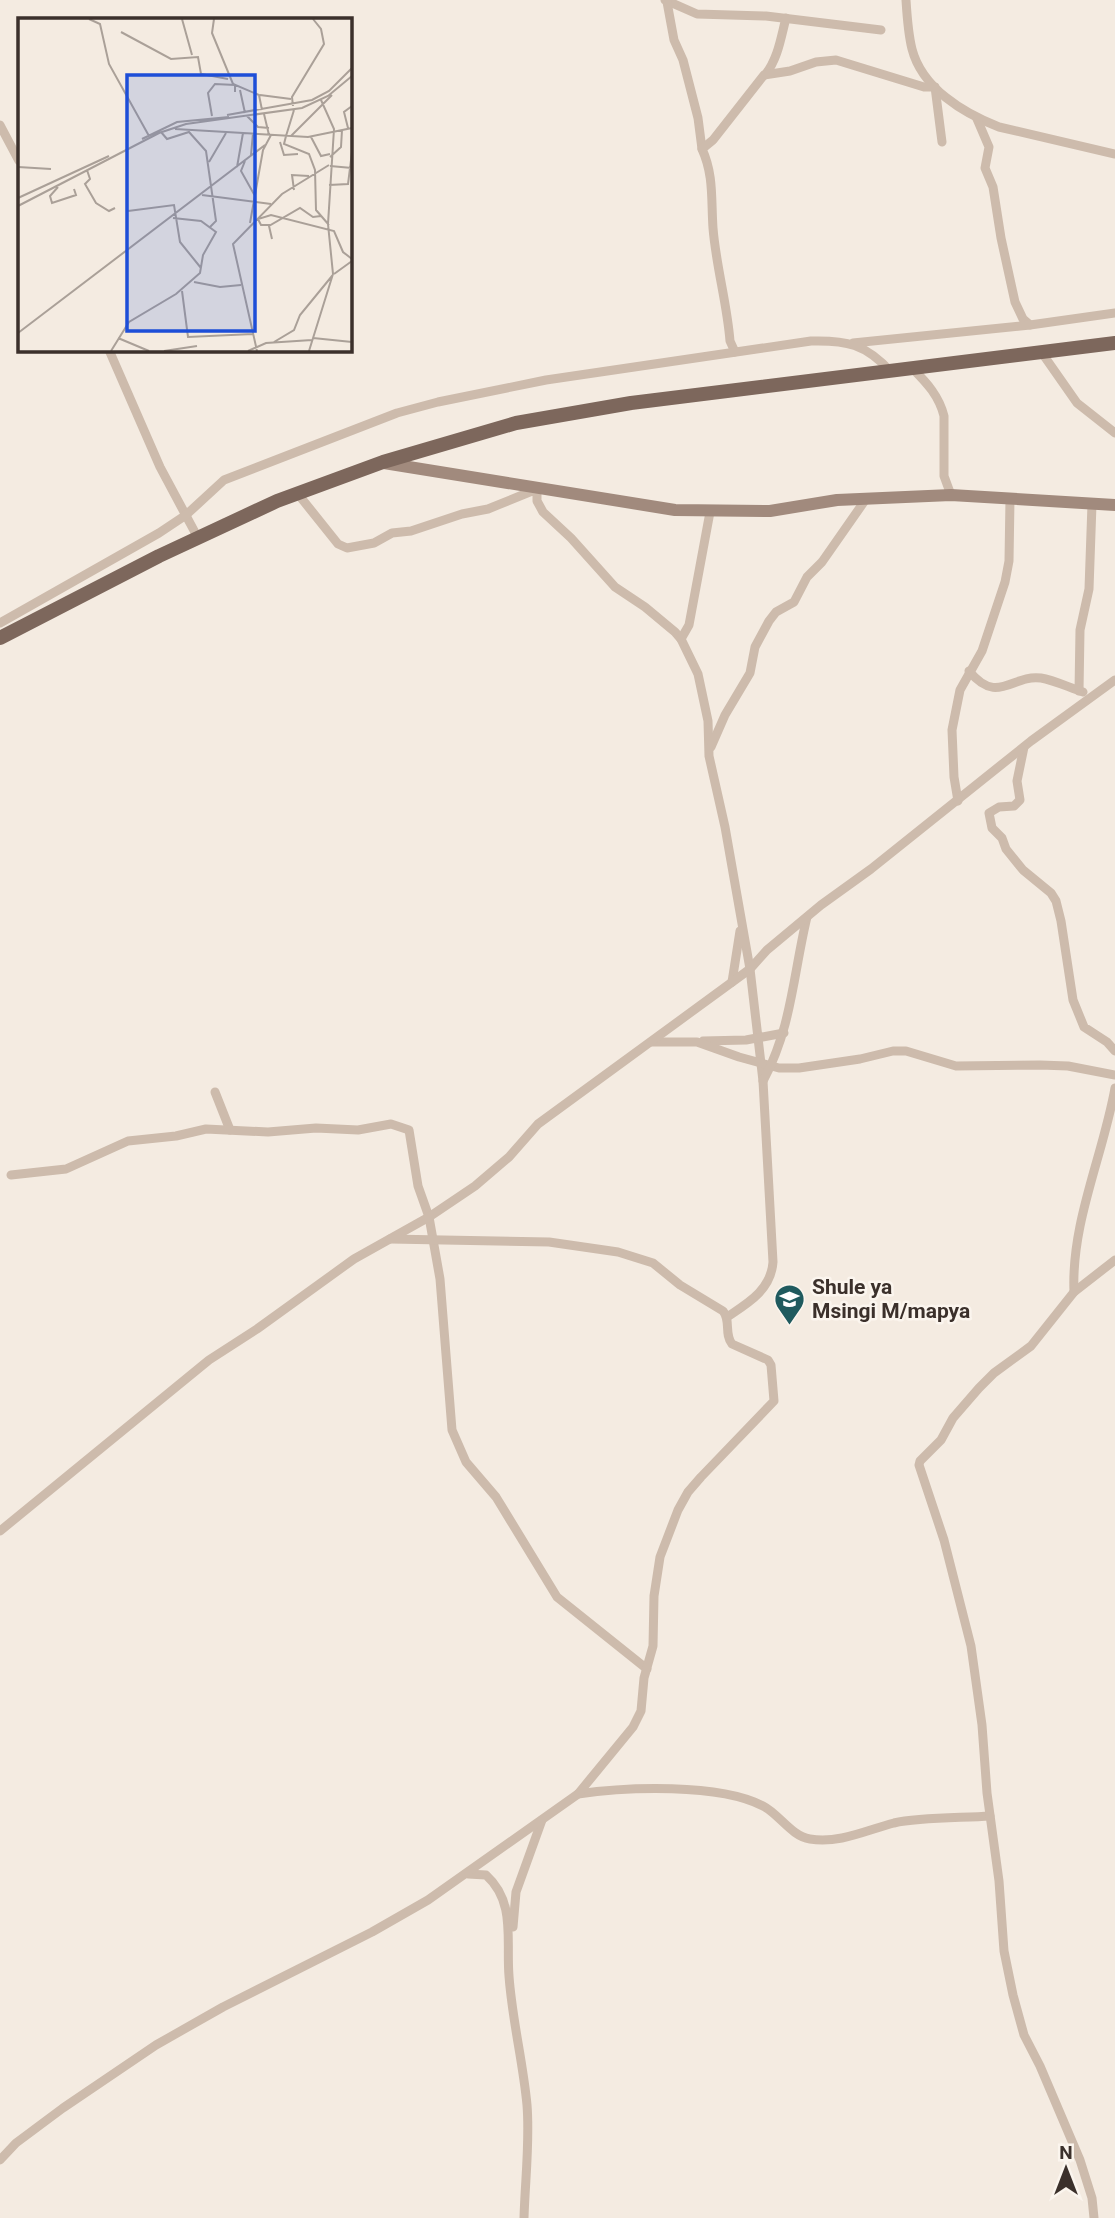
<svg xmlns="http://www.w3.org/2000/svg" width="1115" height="2218" viewBox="0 0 1115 2218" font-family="Roboto,sans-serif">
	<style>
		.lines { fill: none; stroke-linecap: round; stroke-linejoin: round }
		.street { stroke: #cdbbac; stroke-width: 9 }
		.secondary { stroke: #a18a7d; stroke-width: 12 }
		.primary { stroke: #7d675c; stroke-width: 14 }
		.labels { text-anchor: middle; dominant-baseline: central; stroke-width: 5; stroke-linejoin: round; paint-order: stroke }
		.poi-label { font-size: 21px; font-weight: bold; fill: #3b302b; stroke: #fbf5ee; text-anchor: start }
		.inset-road { fill: none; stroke: #aaa098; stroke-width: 2 }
		.view { fill: #1d4ed8; fill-opacity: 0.15; stroke: #1d4ed8; stroke-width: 3.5 }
		.inset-edge { fill: none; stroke: #3b302b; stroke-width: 3.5 }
	</style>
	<rect width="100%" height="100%" fill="#f4ebe1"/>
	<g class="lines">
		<g class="street">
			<polyline points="665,0 697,14 766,16 881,30"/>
			<path d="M 906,0 C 907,16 908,33 912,49 C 922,88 963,113 999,127 L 1115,154"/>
			<polyline points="667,2 674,40 683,60 698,118 702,149"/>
			<path d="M 765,75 C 778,59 781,37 786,18"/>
			<polyline points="977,119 989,147 985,168 993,187 1001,238 1015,302 1023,319 1030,325"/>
			<polyline points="0,125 19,161"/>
			<polyline points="853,343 1030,325 1115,313"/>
			<polyline points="109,350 160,467 198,538"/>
			<path d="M 735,352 L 730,341 C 727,303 716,266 713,228 C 711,200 714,175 702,149 L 713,140 L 764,75 L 790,71 L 816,62 L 836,60 L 924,87 L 935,87 L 942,142"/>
			<polyline points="1042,353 1077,403 1115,433"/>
			<path d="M 913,369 C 927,383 939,396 944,416 L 944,476 L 951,495"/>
			<path d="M 298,494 L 338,544 L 347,548 L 374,543 L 392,533 L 411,531 L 462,514 L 488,509 L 537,489 L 537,501 L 543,512 L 571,538 L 615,587 L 645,607 L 675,632 L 681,639 L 698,674 L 708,721 L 709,756 L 725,827 L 750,969 L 763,1081 L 773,1262 C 771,1290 748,1303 727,1317"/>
			<path d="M 0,623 L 159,533 L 186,515 L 224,480 L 397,413 L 438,402 L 546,380 L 811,341 C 846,340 866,344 891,372"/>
			<polyline points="681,639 689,625 710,512"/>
			<path d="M 969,671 C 998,706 1012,674 1041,678 C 1054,680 1070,688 1083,692"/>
			<polyline points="1079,691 1080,630 1089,589 1092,504"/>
			<polyline points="711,747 725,715 750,673 755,647 769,621 776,612 794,602 807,577 822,562 866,499"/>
			<polyline points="1024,747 1017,781 1020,800 1014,806 999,807 989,813 992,828 1002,838 1006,849 1023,870 1051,893 1056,901 1061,921 1073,1000 1084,1027 1107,1042 1115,1051"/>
			<polyline points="958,801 954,777 952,730 960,690 982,651 1005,582 1009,561 1010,499"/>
			<polyline points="732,982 740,931"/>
			<polyline points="703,1041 746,1040 784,1033"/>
			<polyline points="652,1042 697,1042 739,1057 779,1068 799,1068 860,1059 893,1051 906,1051 956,1066 1040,1065 1068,1066 1115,1075"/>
			<path d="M 763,1081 C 792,1027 793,975 807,917"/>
			<polyline points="215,1092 230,1130"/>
			<polyline points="11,1175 66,1169 128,1141 176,1136 206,1129 268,1132 316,1128 358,1130 391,1124 409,1130 418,1186 429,1217 440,1279 452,1430 466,1462 496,1497 557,1597 647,1669"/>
			<path d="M 1074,1292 C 1071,1222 1103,1156 1115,1088"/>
			<polyline points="0,1531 209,1360 257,1329 354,1259 429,1217 475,1186 509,1157 538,1124 750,969 767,950 821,905 871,869 1031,741 1115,680"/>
			<path d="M 578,1794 C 626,1787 719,1783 763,1806 C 779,1814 791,1836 810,1839 C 839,1844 867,1830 894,1823 C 920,1817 962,1818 990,1816"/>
			<path d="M 468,1874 L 486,1875 C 516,1902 506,1940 509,1976 C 512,2019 523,2062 527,2105 C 530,2142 525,2181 524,2218"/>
			<polyline points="513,1927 516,1892 542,1820"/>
			<path d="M 0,2160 L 16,2143 L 63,2108 L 156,2045 L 223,2007 L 372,1932 L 428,1900 L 578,1794 L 633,1727 L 641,1711 L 644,1678 L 653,1646 L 654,1596 L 660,1557 L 678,1510 L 688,1492 L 701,1477 L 774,1401 L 771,1365 L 768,1360 L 732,1344 C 724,1334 731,1320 723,1311 L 680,1285 L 653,1263 L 618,1252 L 549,1242 L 390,1239"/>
			<polyline points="1094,2218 1092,2198 1080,2160 1040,2066 1024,2035 1013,1995 1004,1951 999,1881 987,1793 982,1725 971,1646 944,1540 919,1465 920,1461 941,1440 953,1418 979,1388 994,1373 1031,1346 1074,1292 1115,1260"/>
		</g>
		<polyline class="secondary" points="384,463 675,510 770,511 837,500 951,495 1115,505"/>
		<polyline class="primary" points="0,638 159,556 277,501 383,462 516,423 631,403 1115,343"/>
	</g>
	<defs>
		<symbol id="school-pin" viewBox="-11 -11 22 30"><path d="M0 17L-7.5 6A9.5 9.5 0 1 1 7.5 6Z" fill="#1f5a5e" stroke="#fbf5ee"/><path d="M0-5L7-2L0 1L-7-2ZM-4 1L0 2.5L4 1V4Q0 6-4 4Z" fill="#fff"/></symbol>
	</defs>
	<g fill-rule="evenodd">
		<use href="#school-pin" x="772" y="1282" width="35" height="47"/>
	</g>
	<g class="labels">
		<g class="poi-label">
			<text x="812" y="1287">Shule ya<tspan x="812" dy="24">Msingi M/mapya</tspan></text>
		</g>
	</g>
	<g transform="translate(18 18)">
		<rect width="334" height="334" fill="#f4ebe1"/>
		<path class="inset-road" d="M 71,1 L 82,6 L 91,46 L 131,118M 164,1 L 174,37M 196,1 L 194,15 L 215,66 L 241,77 L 244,92M 103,14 L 153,41 L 180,39 L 183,56 L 210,61M 222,72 L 227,95M 242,77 L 273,81M 275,88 L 274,79 L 306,26 L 303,11 L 295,1M 246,96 L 251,117M 209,97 L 294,82 L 311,73 L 334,50M 194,98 L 190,75 L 197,66 L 217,67 L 217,74M 229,98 L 240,109 L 251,110M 330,110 L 326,94 L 334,88M 157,111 L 290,119 L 334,110M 143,114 L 149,121 L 171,114 L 188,133 L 198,203 L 192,209M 268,118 L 266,126 L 291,136 L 297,152 L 298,192 L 311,207M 268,118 L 276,92M 273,118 L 314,77M 293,119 L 303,138 L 312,136M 124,121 L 159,104 L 211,99M 262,124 L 266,137 L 280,136M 233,137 L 235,115M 312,139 L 323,129 L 324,112M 227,143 L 223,153 L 237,178M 191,144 L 208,115M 312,148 L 334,150M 0,149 L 33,151M 219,149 L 225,115M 69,152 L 72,161 L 67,166 L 78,185 L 91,193 L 97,190M 311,167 L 330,166 L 334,134M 40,169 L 32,178 L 34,185 L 58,177 L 56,171M 276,172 L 274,157 L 291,158M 184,177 L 253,186M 0,180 L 91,138M 0,188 L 141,115 L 168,106 L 284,90 L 310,78 L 334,58M 110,193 L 156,187 L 162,224 L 183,250M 232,205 L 245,132 L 253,117M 252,207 L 243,207 L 240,201 L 253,197 L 316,213 L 325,234 L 334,241M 254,221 L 251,208 L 282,190 L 295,199 L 303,198M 316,256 L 334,243M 176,264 L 202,269 L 223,267M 164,273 L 170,319 L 235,316M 0,315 L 247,127M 100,320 L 131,333M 295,320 L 334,324M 256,324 L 276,312 L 282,297 L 314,258M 93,333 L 111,304 L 158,276 L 182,255 L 185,237 L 198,214 L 183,203 L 155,200M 146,333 L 179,328M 230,333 L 248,325 L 294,322M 239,333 L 215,226 L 264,176 L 311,147M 291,333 L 315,256 L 310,206 L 316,111 L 303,82"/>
		<path class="view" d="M 109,57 L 237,57 L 237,313 L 109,313 Z"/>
		<rect width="334" height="334" class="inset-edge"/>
	</g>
	<g transform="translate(1066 2169)" stroke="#fbf5ee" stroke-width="5" paint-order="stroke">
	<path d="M0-5L12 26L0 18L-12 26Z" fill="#3b302b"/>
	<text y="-10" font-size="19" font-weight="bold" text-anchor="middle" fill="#3b302b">N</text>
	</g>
</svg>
